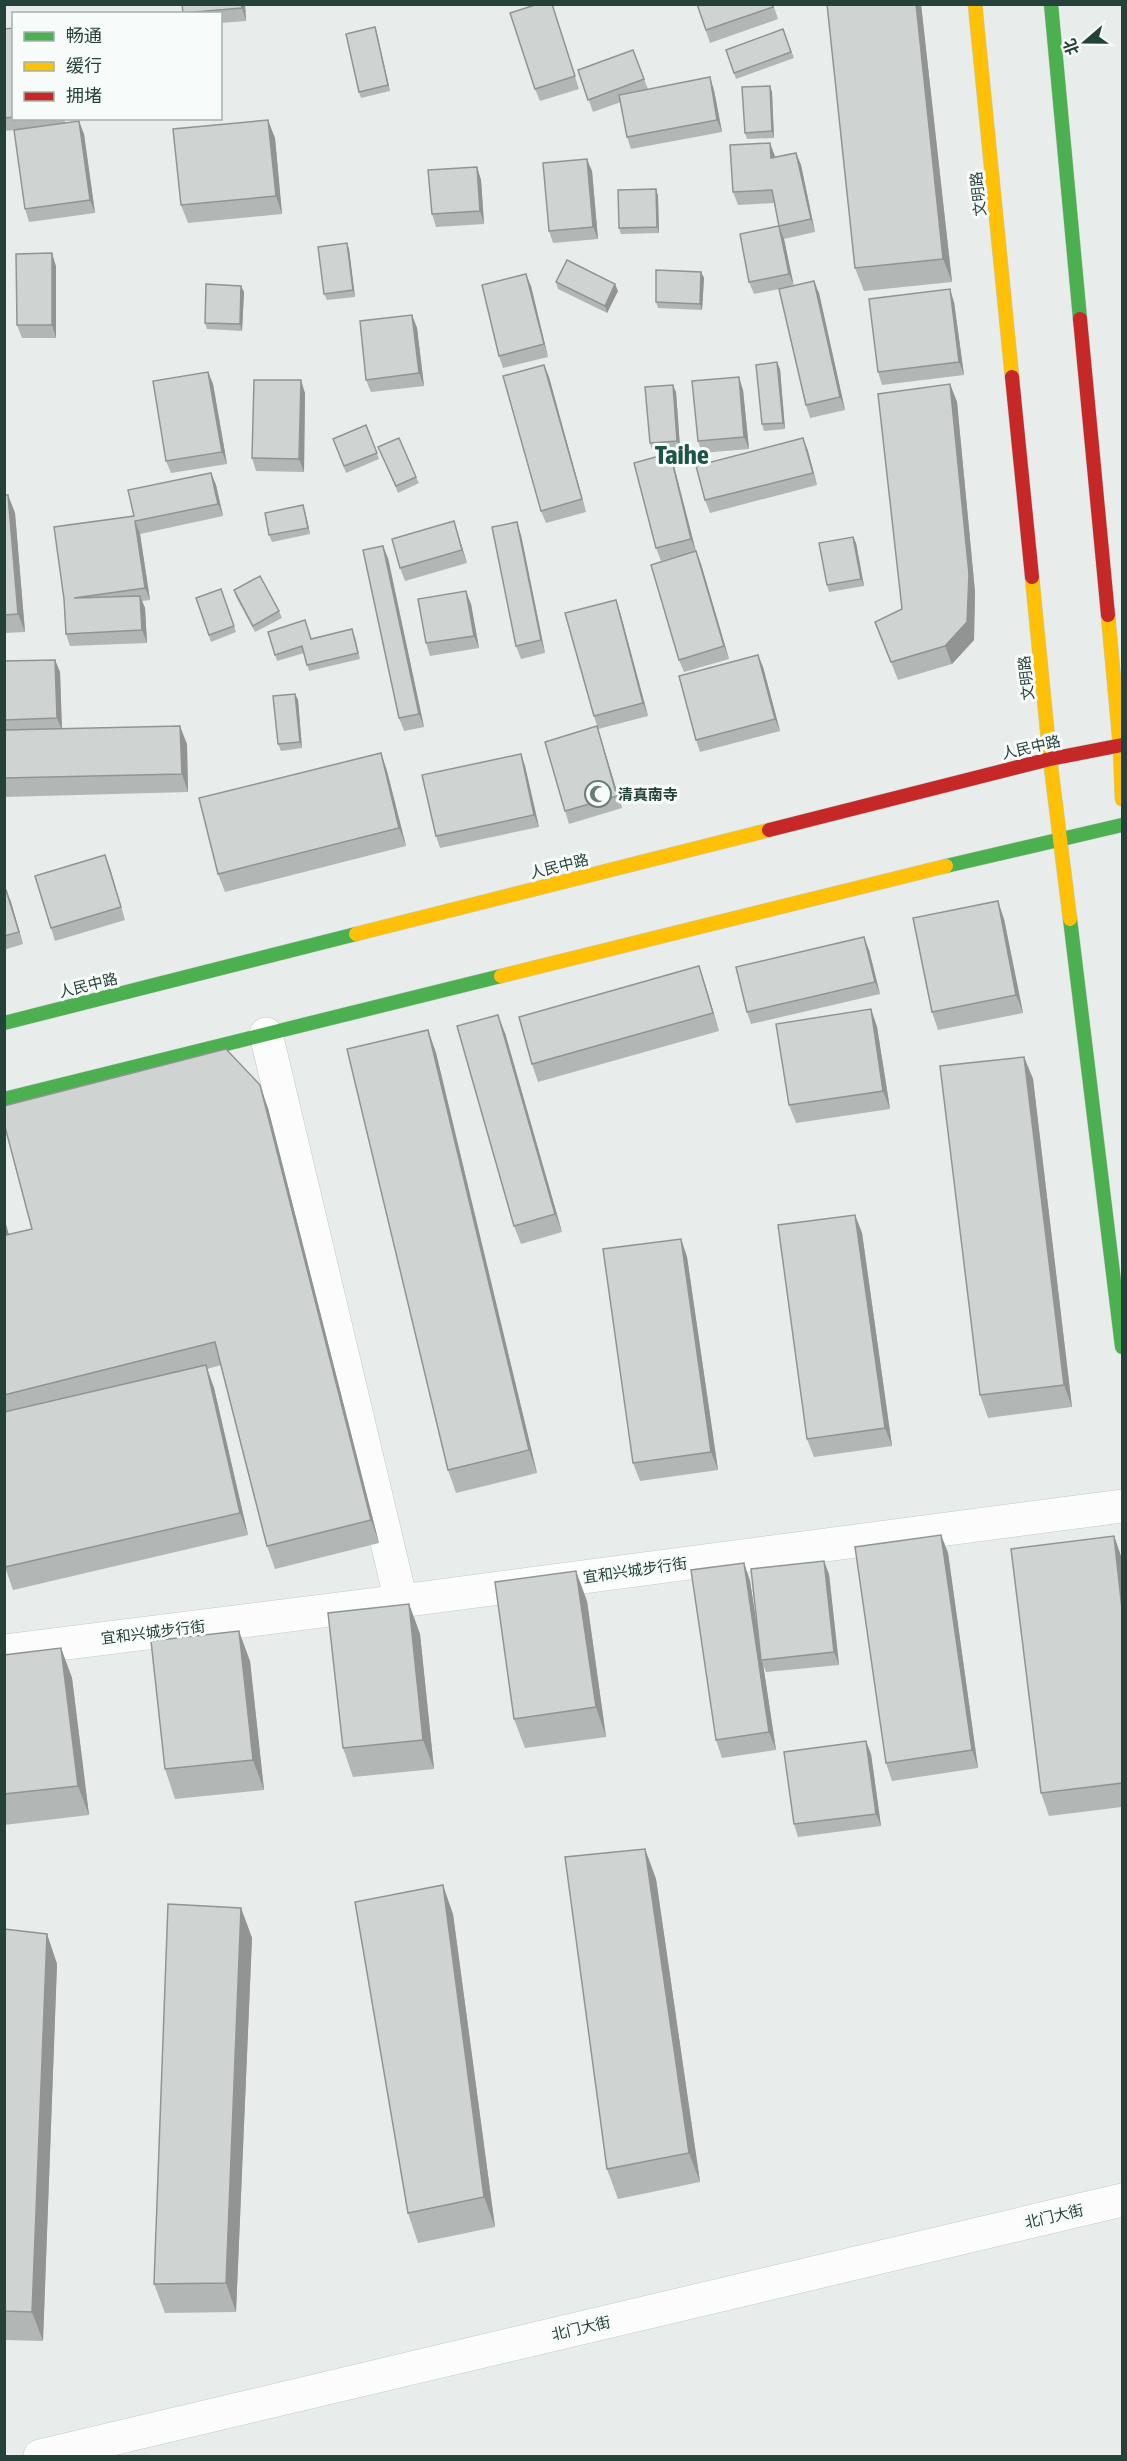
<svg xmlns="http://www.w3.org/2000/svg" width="1127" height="2461" viewBox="0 0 1127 2461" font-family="'Asap Condensed','Noto Sans SC',sans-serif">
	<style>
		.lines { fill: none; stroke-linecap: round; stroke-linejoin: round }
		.street-casing { stroke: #c5cac8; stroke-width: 34 }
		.fast-casing { stroke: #c3cbc8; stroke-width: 15 }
		.slow-casing { stroke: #c3cbc8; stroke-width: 15 }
		.jam-casing { stroke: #c3cbc8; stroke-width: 15 }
		.street { stroke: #fcfcfc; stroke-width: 33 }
		.fast { stroke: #4caf50; stroke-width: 14 }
		.slow { stroke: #ffc107; stroke-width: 14 }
		.jam { stroke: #c62828; stroke-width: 14 }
		.wall { fill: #b2b6b5 }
		.shaded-wall { fill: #919493 }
		.building { fill: #cfd4d2; stroke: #919493; stroke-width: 1.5 }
		.labels { text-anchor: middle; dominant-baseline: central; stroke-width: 6; stroke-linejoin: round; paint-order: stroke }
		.street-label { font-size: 15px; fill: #24423a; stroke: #f7fbf9 }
		.poi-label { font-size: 15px; font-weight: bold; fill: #24423a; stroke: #f7fbf9; text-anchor: start }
		.town-label { font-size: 27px; font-weight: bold; fill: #1f5548; stroke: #f7fbf9 }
	</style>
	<rect width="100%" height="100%" fill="#e8edeb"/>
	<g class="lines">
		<defs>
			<g id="street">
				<polyline points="266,1034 401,1601"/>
				<polyline points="4,1651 401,1601 1122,1506"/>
				<polyline points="40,2456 1122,2200"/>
			</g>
			<g id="fast">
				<polyline points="1051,4 1080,319"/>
				<polyline points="946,866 1122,825"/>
				<polyline points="1070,919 1122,1347"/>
				<polyline points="4,1023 356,934"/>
				<polyline points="4,1099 501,976"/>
			</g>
			<g id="slow">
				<polyline points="975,4 1012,377"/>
				<polyline points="1032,577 1050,759 1070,919"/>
				<polyline points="1108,615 1120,746 1122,799"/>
				<polyline points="356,934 769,830"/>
				<polyline points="501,976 946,866"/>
			</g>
			<g id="jam">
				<polyline points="1080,319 1108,615"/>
				<polyline points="1012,377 1032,577"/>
				<polyline points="769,830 1050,759 1122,745"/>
			</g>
		</defs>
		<use href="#street" class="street-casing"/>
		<use href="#fast" class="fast-casing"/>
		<use href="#slow" class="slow-casing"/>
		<use href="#jam" class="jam-casing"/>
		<use href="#street" class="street"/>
		<use href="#fast" class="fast"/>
		<use href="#slow" class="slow"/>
		<use href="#jam" class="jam"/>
	</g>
	<g class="wall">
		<polygon points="182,4 245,4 246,21 220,23 220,14 183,14"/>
		<polygon points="552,4 579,89 540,101 535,89"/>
		<polygon points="697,4 773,4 778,19 710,43"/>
		<polygon points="827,4 921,4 952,282 864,291 855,268"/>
		<polygon points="375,27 377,34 390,91 361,98 359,92"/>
		<polygon points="14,28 14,118 65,118 65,123 84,134 95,213 29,222 25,209 16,130 4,131 4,29"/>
		<polygon points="783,29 794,58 736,79 726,50"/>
		<polygon points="633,50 648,89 714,90 722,132 631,149 627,137 621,102 593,112 578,70"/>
		<polygon points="772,92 774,138 747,139 745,133"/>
		<polygon points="275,138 282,214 188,223 181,205"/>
		<polygon points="796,153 801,165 815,232 784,239 793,285 819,293 845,410 810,418 806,405 779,289 754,294 749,282 779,226 774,203 738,205 733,192 775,156 775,157"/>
		<polygon points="477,167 481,180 484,224 436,227 432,214"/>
		<polygon points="592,171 598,239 553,243 549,231"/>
		<polygon points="656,189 658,196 659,233 621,234 619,228"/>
		<polygon points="349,249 355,297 327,300 324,294"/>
		<polygon points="56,266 56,338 22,338 17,325"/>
		<polygon points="701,272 704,278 702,310 658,308 656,302"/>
		<polygon points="556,282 618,291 607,313 558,289"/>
		<polygon points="241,286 244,292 242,331 207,329 205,323"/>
		<polygon points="531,286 548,357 503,368 499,356"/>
		<polygon points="954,302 964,375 882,385 878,372"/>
		<polygon points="412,315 417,328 424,386 371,392 366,380"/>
		<polygon points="544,365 549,377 586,512 546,523 541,511"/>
		<polygon points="780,369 785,429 764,431 762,424"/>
		<polygon points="208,372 213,384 227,464 171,473 166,461"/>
		<polygon points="950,384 957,402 975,592 974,640 952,664 898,680 875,622 902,609"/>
		<polygon points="743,390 749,449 702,453 698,441"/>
		<polygon points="676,392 680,447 652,450 650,443"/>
		<polygon points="305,393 304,472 256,471 252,458"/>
		<polygon points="366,425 379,459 346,473 333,439"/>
		<polygon points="803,438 808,451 817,485 710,513 705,500"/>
		<polygon points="381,453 416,477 419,483 398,493"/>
		<polygon points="670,453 674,466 696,551 701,564 729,659 684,672 679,660 678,556 661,561 656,548"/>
		<polygon points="211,473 216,485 223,516 140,534 150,600 142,601 145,608 147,643 70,646 66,634 64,599 134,516"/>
		<polygon points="4,495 8,495 15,513 25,632 4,633"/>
		<polygon points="305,511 310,534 272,542 269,535"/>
		<polygon points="458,534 467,563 405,581 400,568"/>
		<polygon points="521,535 545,653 521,659 516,646"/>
		<polygon points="853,537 856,543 864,586 829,592 827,585"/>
		<polygon points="388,558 424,727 404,731 399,718"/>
		<polygon points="221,589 236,632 211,642 196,598"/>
		<polygon points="234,590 279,611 282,618 255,632 236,597"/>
		<polygon points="471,604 479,648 430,656 426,643"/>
		<polygon points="620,612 648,716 598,729 594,716"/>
		<polygon points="268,632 311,639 355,636 360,659 309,671 304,653 277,661"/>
		<polygon points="758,655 763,667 780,731 700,752 696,740"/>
		<polygon points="55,660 60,672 62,729 187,744 188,792 4,797 4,661"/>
		<polygon points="295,694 298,700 302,748 281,751 278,744"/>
		<polygon points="601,739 622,808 569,824 565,811"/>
		<polygon points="381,753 387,771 406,846 225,892 218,874"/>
		<polygon points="521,754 525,766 539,827 440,848 436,836"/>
		<polygon points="105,855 125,920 55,941 51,928"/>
		<polygon points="4,890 6,890 11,902 23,944 4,950"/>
		<polygon points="1004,919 1023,1013 938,1030 932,1012"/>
		<polygon points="869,950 880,994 751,1024 747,1012"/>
		<polygon points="705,984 719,1031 538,1082 532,1064"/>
		<polygon points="871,1009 877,1027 890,1109 796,1123 789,1105"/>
		<polygon points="428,1030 436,1053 537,1473 456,1493 448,1470"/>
		<polygon points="505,1033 562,1232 521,1244 514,1226"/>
		<polygon points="1024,1057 1033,1079 1072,1407 988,1418 980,1395"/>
		<polygon points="268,1108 379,1543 275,1569 267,1546 221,1365 207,1369 214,1388 248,1535 13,1590 5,1567 4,1217 9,1235 32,1229"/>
		<polygon points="855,1215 862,1233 892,1446 814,1457 807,1439"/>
		<polygon points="681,1239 687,1257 718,1470 640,1481 633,1463"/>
		<polygon points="941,1535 948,1553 978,1768 892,1781 886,1763"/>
		<polygon points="1114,1536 1122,1559 1122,1807 1049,1816 1041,1793"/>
		<polygon points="744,1563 750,1581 759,1639 829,1574 839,1665 766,1672 763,1664 776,1750 722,1758 716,1740"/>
		<polygon points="587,1601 606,1737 525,1748 514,1719"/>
		<polygon points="409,1604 420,1634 434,1769 353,1777 343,1748"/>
		<polygon points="61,1648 72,1678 89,1815 4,1825 4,1655"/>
		<polygon points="250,1661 264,1790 175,1799 165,1769"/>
		<polygon points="871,1754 881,1826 798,1837 794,1824"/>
		<polygon points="645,1849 656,1879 700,2182 618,2199 607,2169"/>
		<polygon points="241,1908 252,1938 236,2312 165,2313 154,2284"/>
		<polygon points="453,1914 495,2227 418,2243 408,2213"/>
		<polygon points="4,1929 47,1934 57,1964 43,2341 4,2340"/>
	</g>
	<g class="shaded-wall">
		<polygon points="241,4 245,4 246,21 242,8"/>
		<polygon points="916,4 921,4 952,282 943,259"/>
		<polygon points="375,27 377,34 390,91 388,85"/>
		<polygon points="710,77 714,90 722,132 717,120"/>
		<polygon points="770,86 772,92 774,138 772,131"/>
		<polygon points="268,120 275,138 282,214 276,196"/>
		<polygon points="79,121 84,134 95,213 90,200"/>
		<polygon points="770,143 775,156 776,171 771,158"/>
		<polygon points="796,153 801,165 815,232 811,219"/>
		<polygon points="587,159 592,171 598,239 593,227"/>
		<polygon points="477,167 481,180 484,224 480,211"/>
		<polygon points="656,189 658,196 659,233 657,227"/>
		<polygon points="779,226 784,239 794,286 789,274"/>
		<polygon points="347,243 349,249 355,297 353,290"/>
		<polygon points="52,253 56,266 56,338 52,325"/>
		<polygon points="701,272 704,278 702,310 700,304"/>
		<polygon points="526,274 531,286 548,357 544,344"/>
		<polygon points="814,281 819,293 845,410 840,397"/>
		<polygon points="615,284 618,291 607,313 605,306"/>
		<polygon points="241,286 244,292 242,331 240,324"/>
		<polygon points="950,289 954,302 964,375 959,362"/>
		<polygon points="412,315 417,328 424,386 419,373"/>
		<polygon points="777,362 780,369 785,429 783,423"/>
		<polygon points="544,365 549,377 586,512 582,499"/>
		<polygon points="208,372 213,384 227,464 222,452"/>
		<polygon points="739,377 743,390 749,449 744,437"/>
		<polygon points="301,380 305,393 304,472 299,459"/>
		<polygon points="950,384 957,402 975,592 974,640 952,664 945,646"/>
		<polygon points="673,385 676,392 680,447 677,441"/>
		<polygon points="803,438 808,451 817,485 813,473"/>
		<polygon points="670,453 674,466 696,552 691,539"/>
		<polygon points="211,473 216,485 223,516 218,504"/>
		<polygon points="8,495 15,513 25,632 18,614"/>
		<polygon points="303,505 305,511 310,534 308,528"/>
		<polygon points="135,521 140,534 150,600 145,588"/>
		<polygon points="454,521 458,534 467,563 462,550"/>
		<polygon points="517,522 521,535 545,653 541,640"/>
		<polygon points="853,537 856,543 864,586 861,579"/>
		<polygon points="383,546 388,558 424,727 419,714"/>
		<polygon points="696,551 701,564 729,659 724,646"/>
		<polygon points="466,591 471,604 479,648 474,636"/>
		<polygon points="140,596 145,608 147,643 142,630"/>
		<polygon points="616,600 620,612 648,716 643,703"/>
		<polygon points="758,655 763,667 780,731 775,719"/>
		<polygon points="55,660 60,672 62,730 57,718"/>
		<polygon points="295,694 298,700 302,748 300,742"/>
		<polygon points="180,726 187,744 188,792 182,774"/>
		<polygon points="597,726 601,739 622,808 617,796"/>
		<polygon points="381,753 387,771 406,846 399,828"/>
		<polygon points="521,754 525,766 539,827 534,815"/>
		<polygon points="105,855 110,868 125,920"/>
		<polygon points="6,890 11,902 23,944 19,932"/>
		<polygon points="998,901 1004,919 1023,1013 1016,995"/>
		<polygon points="864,937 869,950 880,994 875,982"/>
		<polygon points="699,966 705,984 719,1031 713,1013"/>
		<polygon points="871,1009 877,1027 890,1109 883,1091"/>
		<polygon points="498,1015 505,1033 562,1232 555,1214"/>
		<polygon points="428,1030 436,1053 537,1473 529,1450"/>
		<polygon points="1024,1057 1033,1079 1072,1407 1064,1385"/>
		<polygon points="260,1085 268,1108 379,1543 371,1520"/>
		<polygon points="855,1215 862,1233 892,1446 885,1428"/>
		<polygon points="4,1217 15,1258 6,1235 4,1228"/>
		<polygon points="681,1239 687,1257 718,1470 711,1452"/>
		<polygon points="206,1365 214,1388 248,1535 240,1513"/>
		<polygon points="941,1535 948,1553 978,1768 972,1750"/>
		<polygon points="1114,1536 1122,1559 1122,1609"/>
		<polygon points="824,1561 829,1574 839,1665 834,1652"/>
		<polygon points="744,1563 750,1581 762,1659 761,1660 763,1664 776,1750 769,1732"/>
		<polygon points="576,1571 587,1601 606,1737 596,1707"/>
		<polygon points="409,1604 420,1634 434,1769 423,1740"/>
		<polygon points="239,1631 250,1661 264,1790 253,1760"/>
		<polygon points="61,1648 72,1678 89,1815 78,1786"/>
		<polygon points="866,1741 871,1754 881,1826 876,1814"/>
		<polygon points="645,1849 656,1879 700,2182 689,2153"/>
		<polygon points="443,1885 453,1914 495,2227 484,2197"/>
		<polygon points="241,1908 252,1938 236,2312 226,2283"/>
		<polygon points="47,1934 57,1964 43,2341 32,2312"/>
	</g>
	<g class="building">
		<polygon points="182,4 241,4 242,8 183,13"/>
		<polygon points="538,4 552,4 575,76 535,89 510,13"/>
		<polygon points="697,4 772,4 773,7 706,30"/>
		<polygon points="827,4 916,4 943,259 855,268"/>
		<polygon points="375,27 388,85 359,92 346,34"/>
		<polygon points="14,28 14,117 4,118 4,29"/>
		<polygon points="783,29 791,52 734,73 726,50"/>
		<polygon points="633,50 644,79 588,100 578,70"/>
		<polygon points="710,77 717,120 627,137 619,95"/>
		<polygon points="770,86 772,131 745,133 742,87"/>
		<polygon points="268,120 276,196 181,205 173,129"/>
		<polygon points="79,121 90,200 25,209 14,130"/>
		<polygon points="770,143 771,158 796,153 811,219 779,226 772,190 733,192 730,145"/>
		<polygon points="587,159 593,227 549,231 543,163"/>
		<polygon points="477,167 480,211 432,214 428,170"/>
		<polygon points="656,189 657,227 619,228 618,190"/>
		<polygon points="779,226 789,274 749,282 740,234"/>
		<polygon points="347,243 353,290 324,294 318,247"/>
		<polygon points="52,253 52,325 17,325 16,254"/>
		<polygon points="567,260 615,284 605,306 556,282"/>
		<polygon points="656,270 701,272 700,304 656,302"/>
		<polygon points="526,274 544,344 499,356 482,285"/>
		<polygon points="814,281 840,397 806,405 779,289"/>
		<polygon points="206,284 241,286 240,324 205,323"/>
		<polygon points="950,289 959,362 878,372 869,299"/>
		<polygon points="412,315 419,373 366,380 360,321"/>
		<polygon points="777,362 783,423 762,424 756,365"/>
		<polygon points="544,365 582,499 541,511 503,376"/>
		<polygon points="208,372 222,452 166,461 153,381"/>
		<polygon points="739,377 744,437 698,441 692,381"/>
		<polygon points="254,380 301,380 299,459 252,458"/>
		<polygon points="950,384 969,574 967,622 945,646 891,662 875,622 902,609 878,394"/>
		<polygon points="673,385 677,441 650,443 645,387"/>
		<polygon points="366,425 377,453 344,466 333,439"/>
		<polygon points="399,438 416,477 396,486 378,447"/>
		<polygon points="803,438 813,473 705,500 696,466"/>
		<polygon points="670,453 691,539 656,548 634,463"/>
		<polygon points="211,473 218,504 135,521 145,588 74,598 140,596 142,630 66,634 64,599 54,527 134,516 128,490"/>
		<polygon points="4,495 8,495 18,614 4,615"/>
		<polygon points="303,505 308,528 269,535 265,513"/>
		<polygon points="454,521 462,550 400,568 392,539"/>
		<polygon points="517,522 541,640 516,646 492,527"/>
		<polygon points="853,537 861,579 827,585 819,543"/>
		<polygon points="383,546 419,714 399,718 363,550"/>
		<polygon points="696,551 724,646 679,660 651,565"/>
		<polygon points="260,576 279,611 253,626 234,590"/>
		<polygon points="221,589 234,626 209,635 196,598"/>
		<polygon points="466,591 474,636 426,643 418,599"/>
		<polygon points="616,600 643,703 594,716 565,613"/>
		<polygon points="305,620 311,639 352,629 358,653 307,665 302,646 275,655 268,632"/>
		<polygon points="758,655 775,719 696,740 679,676"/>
		<polygon points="55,660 57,718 4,720 4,661"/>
		<polygon points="295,694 300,742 278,744 273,696"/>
		<polygon points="180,726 182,774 4,778 4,730"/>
		<polygon points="597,726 617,796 565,811 545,742"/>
		<polygon points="381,753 399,828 218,874 199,798"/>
		<polygon points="521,754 534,815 436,836 422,775"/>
		<polygon points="105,855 121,907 51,928 35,876"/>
		<polygon points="4,890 6,890 19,932 4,936"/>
		<polygon points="998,901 1016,995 932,1012 913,918"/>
		<polygon points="864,937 875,982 747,1012 736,967"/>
		<polygon points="699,966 713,1013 532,1064 519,1017"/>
		<polygon points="871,1009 883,1091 789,1105 776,1024"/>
		<polygon points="498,1015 555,1214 514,1226 457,1026"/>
		<polygon points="428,1030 529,1450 448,1470 347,1049"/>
		<polygon points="226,1049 260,1085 371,1520 267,1546 215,1342 4,1395 4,1228 6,1235 32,1229 4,1123 4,1106"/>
		<polygon points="1024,1057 1064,1385 980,1395 940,1066"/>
		<polygon points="855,1215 885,1428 807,1439 778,1225"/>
		<polygon points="681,1239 711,1452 633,1463 603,1249"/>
		<polygon points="206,1365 240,1513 5,1567 4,1412"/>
		<polygon points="941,1535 972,1750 886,1763 855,1547"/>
		<polygon points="1114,1536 1122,1609 1122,1783 1041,1793 1011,1549"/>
		<polygon points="824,1561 834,1652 761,1660 751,1569"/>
		<polygon points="744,1563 769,1732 716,1740 691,1570"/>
		<polygon points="576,1571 596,1707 514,1719 495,1582"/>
		<polygon points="409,1604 423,1740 343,1748 328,1613"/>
		<polygon points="239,1631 253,1760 165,1769 151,1641"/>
		<polygon points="61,1648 78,1786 4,1794 4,1655"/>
		<polygon points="866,1741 876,1814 794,1824 784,1752"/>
		<polygon points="645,1849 689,2153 607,2169 565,1857"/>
		<polygon points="443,1885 484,2197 408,2213 355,1902"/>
		<polygon points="168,1904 241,1908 226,2283 154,2284"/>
		<polygon points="4,1929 47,1934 32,2312 4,2311"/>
	</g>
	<defs>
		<symbol id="mosque-ring" viewBox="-11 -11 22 22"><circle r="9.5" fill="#f7fbf9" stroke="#697e78" stroke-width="1.5"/><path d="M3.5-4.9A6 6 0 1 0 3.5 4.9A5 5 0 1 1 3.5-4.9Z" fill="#697e78"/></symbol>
	</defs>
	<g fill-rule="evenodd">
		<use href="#mosque-ring" x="583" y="779" width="30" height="30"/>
	</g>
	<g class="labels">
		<g class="street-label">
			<text transform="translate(978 194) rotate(-96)">文明路</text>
			<text transform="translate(1026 678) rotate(-96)">文明路</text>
			<text transform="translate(1031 747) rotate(-13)">人民中路</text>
			<text transform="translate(559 866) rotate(-14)">人民中路</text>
			<text transform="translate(88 985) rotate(-14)">人民中路</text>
			<text transform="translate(635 1570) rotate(-8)">宜和兴城步行街</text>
			<text transform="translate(153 1632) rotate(-7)">宜和兴城步行街</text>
			<text transform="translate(1054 2216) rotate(-13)">北门大街</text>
			<text transform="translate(581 2328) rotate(-13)">北门大街</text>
		</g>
		<g class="poi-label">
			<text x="618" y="794">清真南寺</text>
		</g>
		<g class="town-label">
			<text x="682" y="454">Taihe</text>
		</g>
	</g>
	<rect width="1127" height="2461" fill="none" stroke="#24423a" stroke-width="12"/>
	<rect x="12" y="12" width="210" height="108" fill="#f7fbf9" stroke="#a3b1ad" stroke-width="1.5"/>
	<rect x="24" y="32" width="30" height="9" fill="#4caf50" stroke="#a3b1ad" stroke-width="1.5"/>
	<text x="66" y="42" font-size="18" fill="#24423a">畅通</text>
	<rect x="24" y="62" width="30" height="9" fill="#ffc107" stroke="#a3b1ad" stroke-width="1.5"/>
	<text x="66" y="72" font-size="18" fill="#24423a">缓行</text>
	<rect x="24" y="92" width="30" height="9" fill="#c62828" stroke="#a3b1ad" stroke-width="1.5"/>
	<text x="66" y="102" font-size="18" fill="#24423a">拥堵</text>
	<g transform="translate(1085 42) rotate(250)" stroke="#f7fbf9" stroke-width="4.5" paint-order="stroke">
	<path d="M0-4.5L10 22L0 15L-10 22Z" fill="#24423a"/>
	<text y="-9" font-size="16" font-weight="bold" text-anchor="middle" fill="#24423a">北</text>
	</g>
</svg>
